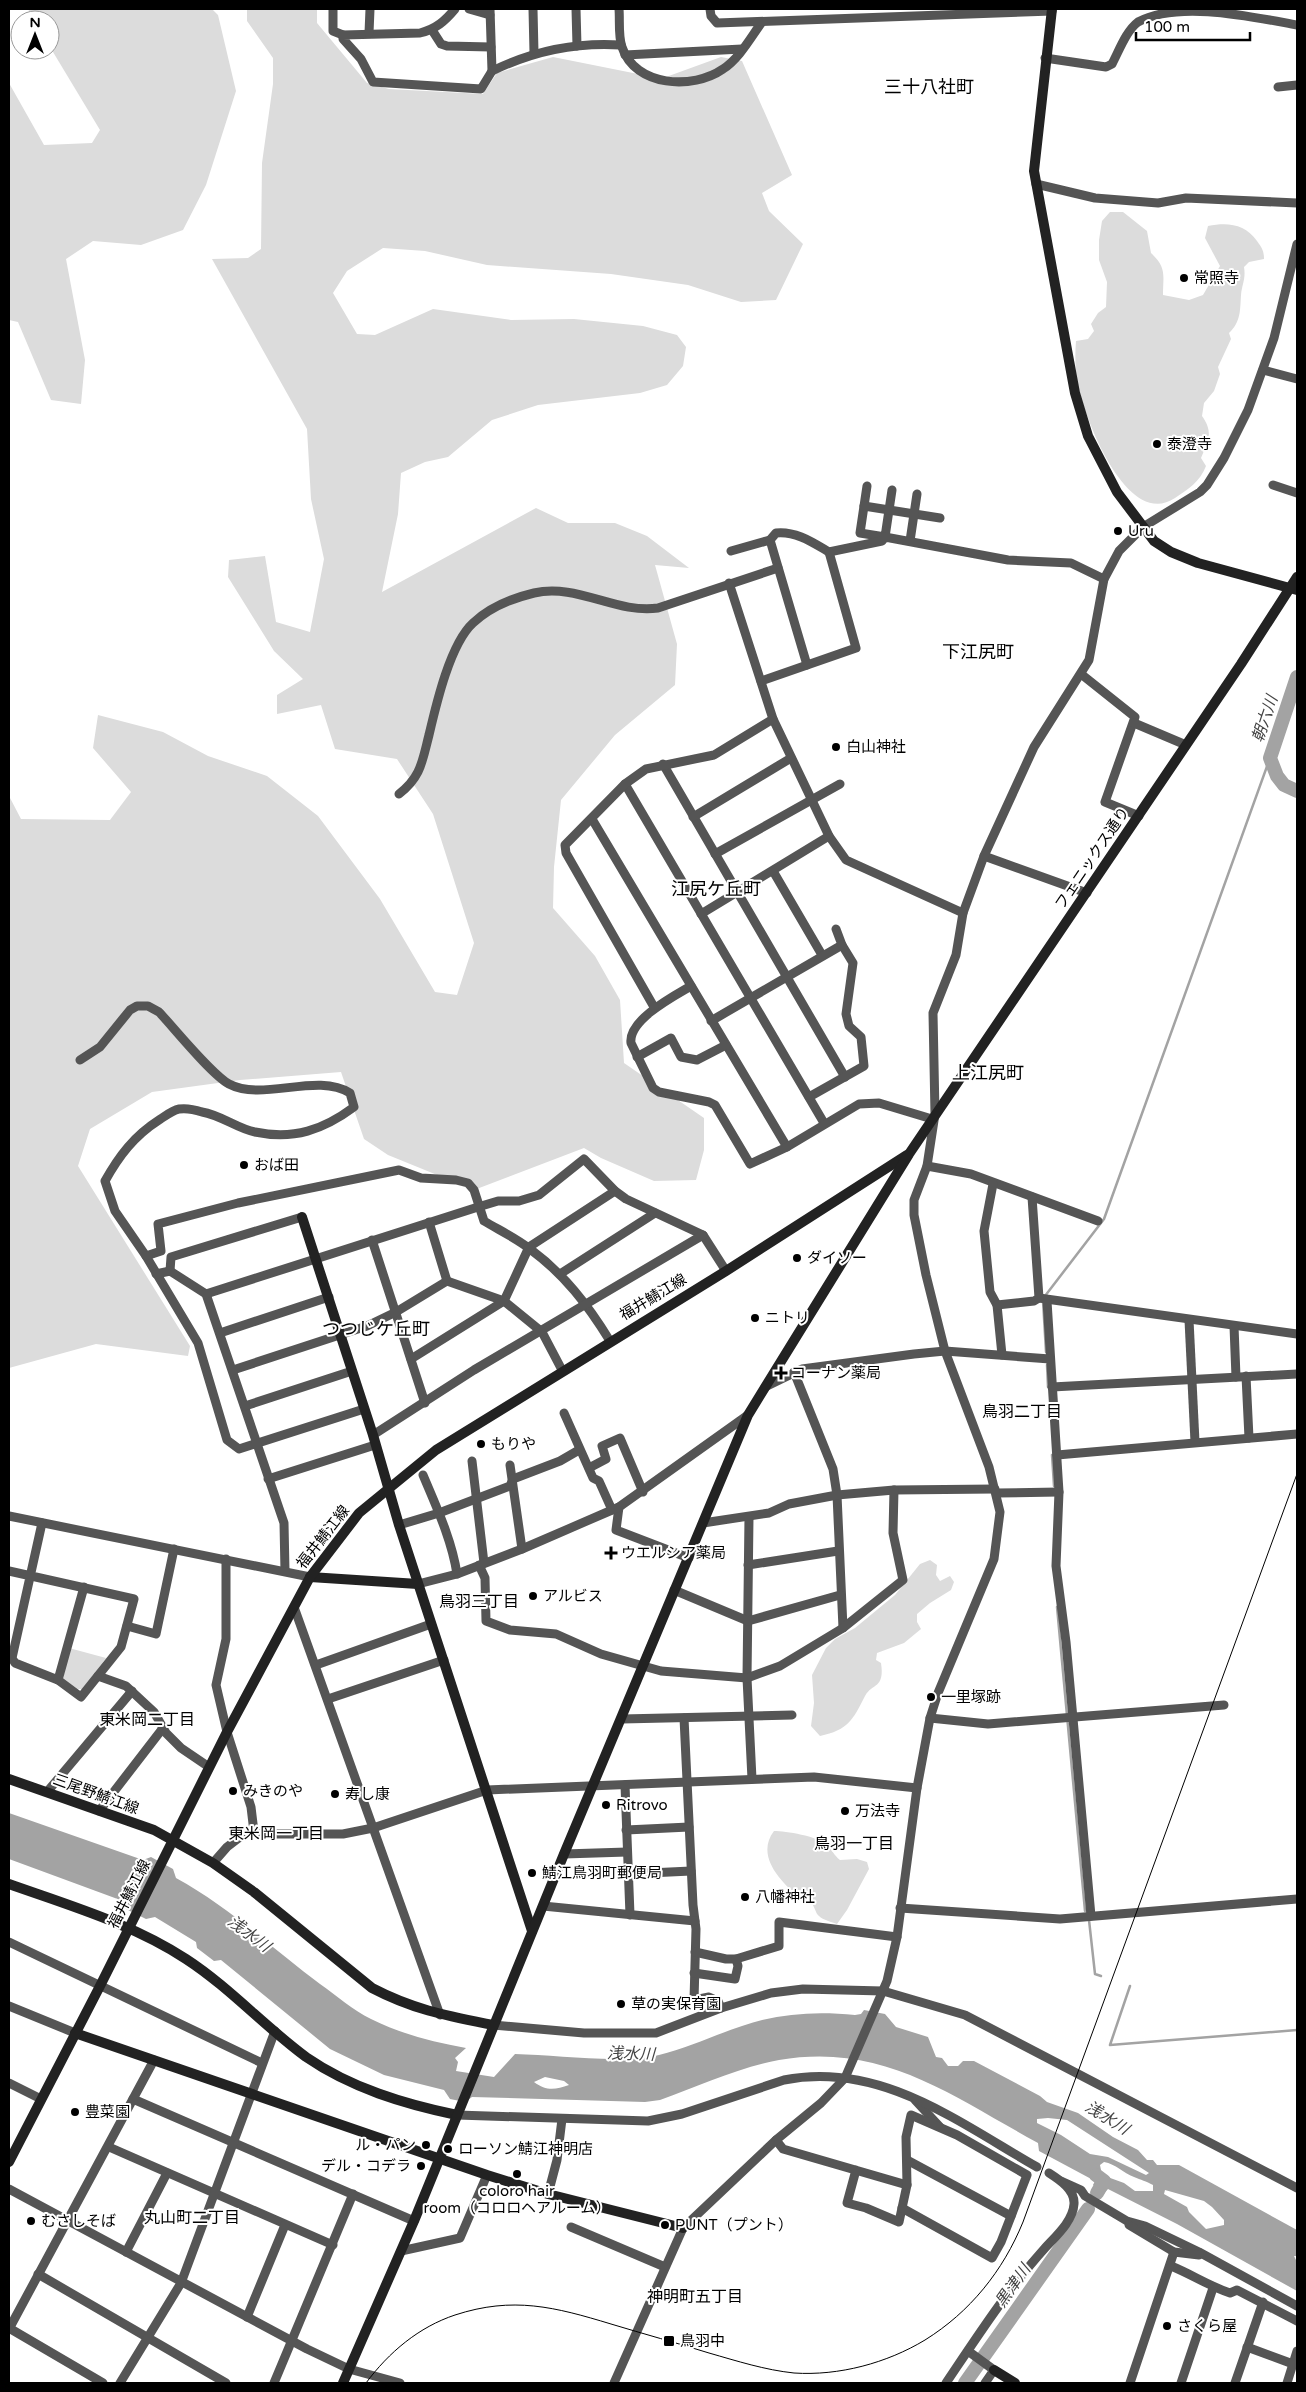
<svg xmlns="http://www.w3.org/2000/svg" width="1306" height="2392" viewBox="0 0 1306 2392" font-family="'Varela Round','Noto Sans JP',sans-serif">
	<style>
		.green { fill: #dcdcdc }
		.water { fill: #a3a3a3; fill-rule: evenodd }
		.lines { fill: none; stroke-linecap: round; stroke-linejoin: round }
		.stream { stroke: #a3a3a3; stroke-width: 2.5 }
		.river { stroke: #a3a3a3; stroke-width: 14 }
		.street { stroke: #555; stroke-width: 9 }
		.secondary { stroke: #222; stroke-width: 10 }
		.tram { stroke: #000; stroke-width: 1 }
		.poi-dot { fill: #000; stroke: #fff; stroke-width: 2 }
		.labels { text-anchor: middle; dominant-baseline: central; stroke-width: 4; stroke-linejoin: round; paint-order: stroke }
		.poi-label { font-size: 15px; fill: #000; stroke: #fff; text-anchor: start }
		.street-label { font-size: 15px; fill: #000; stroke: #fff }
		.water-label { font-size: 16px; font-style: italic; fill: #444; stroke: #fff }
		.neighbourhood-label { font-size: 16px; fill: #000; stroke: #fff }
		.quarter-label { font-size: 18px; fill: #000; stroke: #fff }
	</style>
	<rect width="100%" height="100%" fill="#fff"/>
	<g class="green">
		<polygon points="28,9 212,9 218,15 236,91 206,185 183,230 141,245 93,241 66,259 85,360 81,404 51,400 18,322 9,320 9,83 44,145 92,143 100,130 50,47 50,20 34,20"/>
		<polygon points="247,9 317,9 317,23 367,83 389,89 483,94 497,73 553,57 643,75 666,77 721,57 742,61 792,175 762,193 769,211 803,244 776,300 741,302 688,285 611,274 487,265 425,251 383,248 347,271 333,293 357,334 375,335 433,309 511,320 574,319 643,326 677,335 686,347 683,366 667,385 640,393 538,405 492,420 448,457 425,462 401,473 398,514 382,592 536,508 568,523 615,523 647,536 689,568 655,565 677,644 675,685 615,735 561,800 554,867 553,908 595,956 620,1000 624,1063 704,1118 704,1150 696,1180 654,1181 601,1158 584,1148 474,1190 388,1155 364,1139 341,1072 240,1080 152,1092 90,1129 78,1166 190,1346 188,1356 96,1344 9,1368 9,796 21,819 110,820 131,792 93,748 98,715 163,732 208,756 267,776 318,816 380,899 435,992 457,995 474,943 433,814 397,759 335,749 321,705 277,714 277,695 303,679 274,651 228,577 229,560 265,556 276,622 310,632 324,559 311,499 307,429 212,259 248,258 261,249 262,163 273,84 273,58 247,21"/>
		<path d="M 1110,212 L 1123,212 L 1147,231 L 1151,253 C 1167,268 1163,275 1163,295 L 1189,300 L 1203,295 L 1220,266 L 1205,238 L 1208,226 C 1228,222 1245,224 1257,241 C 1262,248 1264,251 1264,259 L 1249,262 L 1244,267 C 1246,279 1242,284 1241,295 C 1240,310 1241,322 1229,333 L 1231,339 L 1218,367 L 1220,374 L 1214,391 L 1204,403 L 1202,416 C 1214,433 1208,441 1201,458 L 1206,466 C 1200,482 1188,489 1175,498 C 1126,531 1082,413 1077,379 C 1075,367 1075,354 1076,341 L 1088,339 L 1094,331 L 1091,324 L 1098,313 L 1106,307 L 1107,282 L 1099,260 L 1099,240 L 1102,221 Z"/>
		<path d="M 930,1560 L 937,1565 L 936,1575 L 940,1581 L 950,1576 L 954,1582 L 951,1590 L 930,1603 L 917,1614 L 917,1622 L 921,1629 L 904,1643 L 877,1653 L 876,1660 L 881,1663 C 885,1689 872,1683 865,1696 C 853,1720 848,1730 820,1736 L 811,1726 L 814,1703 L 812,1675 L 826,1648 L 835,1639 L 855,1628 L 895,1595 L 920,1564 Z"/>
		<polygon points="69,1648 106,1658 83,1689 78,1689 63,1679"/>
		<path d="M 774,1831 C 786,1831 817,1836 827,1845 C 832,1850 834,1855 840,1860 L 857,1859 L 867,1862 L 869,1869 L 847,1910 L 837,1924 C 832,1922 823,1920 819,1916 C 815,1913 815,1906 811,1903 C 808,1901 803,1900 800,1898 C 781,1882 755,1856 774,1831 Z"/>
	</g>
	<path class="water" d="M 9,1813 L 143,1860 L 151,1857 L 173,1869 L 176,1878 C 229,1907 272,1948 320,1984 C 337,1996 353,2010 371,2019 C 401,2034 433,2042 466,2048 L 455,2058 L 458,2062 L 456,2071 L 494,2077 L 515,2054 C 557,2055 620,2064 659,2055 C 687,2048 715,2035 742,2026 C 779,2013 817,2011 855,2015 L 861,2014 L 864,2010 L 885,2014 L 896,2027 L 928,2037 L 936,2057 L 942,2058 L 948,2066 L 958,2066 L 963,2061 L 974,2061 L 1040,2096 L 1047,2102 L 1078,2113 L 1113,2137 L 1138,2150 L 1147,2160 L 1153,2160 L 1157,2165 L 1179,2165 L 1297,2230 L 1297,2256 L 1294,2256 L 1297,2262 L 1297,2291 L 1177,2224 L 1108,2189 L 1105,2192 L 1093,2185 L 1095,2181 L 1039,2151 L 1038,2143 C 952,2096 883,2042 779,2060 C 739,2067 699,2086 660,2100 L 645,2102 L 472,2097 L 465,2102 L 450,2099 L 444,2090 L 384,2075 L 330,2049 L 221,1960 L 214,1961 L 197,1948 L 196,1942 L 155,1917 L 146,1919 L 124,1908 L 123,1901 L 9,1859 ZM 545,2077 L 564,2081 L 569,2085 C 555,2090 546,2091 534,2082 ZM 1048,2118 L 1067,2120 L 1149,2173 L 1146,2175 L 1108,2157 L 1090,2154 L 1061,2135 L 1037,2123 L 1037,2119 ZM 1104,2162 C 1116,2164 1123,2173 1134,2177 C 1141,2180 1146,2181 1153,2185 L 1153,2191 L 1135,2191 L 1124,2183 L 1102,2175 L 1100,2165 ZM 1165,2190 L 1204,2201 L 1212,2207 L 1224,2220 L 1224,2225 L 1206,2229 L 1189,2212 L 1187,2207 L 1164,2194 Z"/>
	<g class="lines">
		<g class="stream">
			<polyline points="1045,1296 1104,1219 1270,758"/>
			<polyline points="1043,1301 1046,1352"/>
			<polyline points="1047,1365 1048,1387"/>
			<polyline points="1052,1455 1054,1486"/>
			<polyline points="1057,1607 1085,1911"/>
			<polyline points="1089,1920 1095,1974 1101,1976"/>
			<polyline points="1130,1986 1110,2045 1297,2030"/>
		</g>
		<g class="river">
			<polyline points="1297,677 1270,758 1277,776 1284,785 1297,791"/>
			<polyline points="1096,2175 1104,2181 1097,2193"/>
			<polyline points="965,2383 1088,2209"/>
		</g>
		<g class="street">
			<polyline points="333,9 333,31 343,35"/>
			<path d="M 455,9 C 445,21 436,29 420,33 L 343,35 L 343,39 L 361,59 L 373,82 L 481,89 L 492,71 L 490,9"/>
			<polyline points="469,9 490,15"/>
			<polyline points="533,9 534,53"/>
			<polyline points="576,9 577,46"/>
			<path d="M 619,9 C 620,20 618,36 622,47 C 635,87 693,90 723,69 C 739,59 751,37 762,22"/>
			<polyline points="710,9 711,16 717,23 1052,11"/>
			<polyline points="432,30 441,44 447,46 491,47"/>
			<polyline points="369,33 370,9"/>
			<polyline points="625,55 742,49"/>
			<path d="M 1045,58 L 1106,67 L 1112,64 C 1119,51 1126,31 1138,22 C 1178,0 1253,17 1297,25"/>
			<path d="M 492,71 C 533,51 575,42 621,45"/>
			<polyline points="1278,87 1297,85"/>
			<polyline points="1036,184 1095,198 1158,203 1186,198 1297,203"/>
			<polyline points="1263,370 1297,379"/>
			<polyline points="1273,485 1297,493"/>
			<polyline points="867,486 860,533 885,537 892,490"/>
			<polyline points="864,506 940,518"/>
			<polyline points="910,541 917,494"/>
			<polyline points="731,551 770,540"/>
			<polyline points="729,583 773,719 829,836 846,860 963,913"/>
			<path d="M 807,665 L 770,540 L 776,533 C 796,531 812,542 829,552 L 882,541 L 885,537 L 1008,560 L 1071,563 L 1104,579"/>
			<polyline points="1081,674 1135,717 1105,802 1139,816"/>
			<polyline points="761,681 856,648 829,552"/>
			<polyline points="1134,723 1186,745"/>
			<polyline points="663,764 845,1077"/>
			<polyline points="625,784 824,1123"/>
			<path d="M 399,794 C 421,777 422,762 429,735 C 436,705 450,644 473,623 C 490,607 513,598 534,593 C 577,583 616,614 658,608 L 778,568"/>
			<polyline points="693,817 791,758"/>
			<polyline points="592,819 787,1147"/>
			<polyline points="715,854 840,784"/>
			<polyline points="984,856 1087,893"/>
			<polyline points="773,871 822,955"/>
			<polyline points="701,914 829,836"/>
			<path d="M 691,986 C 674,996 628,1020 631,1043 L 653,1088 L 659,1092 L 709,1102 L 715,1105 L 750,1164 L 787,1147 L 859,1104 L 879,1103 L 932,1119"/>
			<polyline points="654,1007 566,853 565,845 625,784 646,769 714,755 773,719"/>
			<polyline points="711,1021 842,945 836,929"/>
			<polyline points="637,1057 671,1038 681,1057 697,1060 726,1045"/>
			<path d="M 80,1060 L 100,1047 L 130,1010 L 137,1006 L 148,1006 L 159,1012 C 175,1029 211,1074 229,1084 C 263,1102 317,1072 350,1093 L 354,1107 C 323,1130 294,1140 255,1132 C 238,1129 221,1115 202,1112 C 196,1110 186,1108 179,1109 C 173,1110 165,1116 159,1120 C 134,1136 119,1156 105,1181 L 115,1211 L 146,1256 L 198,1343 L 227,1440 L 239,1449 L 364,1409"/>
			<polyline points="809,1097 864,1066 861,1037 849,1026 846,1014 853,963 842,945"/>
			<polyline points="927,1166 971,1174 1098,1221"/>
			<polyline points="993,1184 984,1231 990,1292 997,1305 1002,1355"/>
			<polyline points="429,1222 447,1281"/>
			<polyline points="372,1240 425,1403"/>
			<path d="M 146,1256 L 161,1251 L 158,1224 L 238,1203 L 399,1170 L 421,1178 L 456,1180 L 468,1183 L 474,1190 L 484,1221 C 499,1230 516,1238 530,1249 C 564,1274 588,1305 610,1341"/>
			<polyline points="170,1271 171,1257 302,1217"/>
			<polyline points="156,1274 170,1271 206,1294 284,1523 285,1571"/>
			<polyline points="560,1274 655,1213"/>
			<polyline points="447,1281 504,1301 542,1332 562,1370"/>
			<polyline points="206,1294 478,1207 498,1201 519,1201 539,1195 584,1159 615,1191 626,1199 703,1235 726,1271"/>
			<polyline points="1039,1298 1297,1334"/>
			<polyline points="1047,1301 1059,1492 1056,1566 1066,1642 1091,1916"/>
			<polyline points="997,1305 1034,1301 1039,1298 1032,1197"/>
			<polyline points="1189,1320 1195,1442"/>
			<polyline points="1234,1326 1236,1377"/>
			<polyline points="220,1333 329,1297"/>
			<polyline points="411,1359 504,1301 529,1247 615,1191"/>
			<polyline points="233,1370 367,1326 396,1312 447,1281"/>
			<polyline points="794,1372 833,1469 837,1495 843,1628"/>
			<polyline points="1246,1376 1249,1438"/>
			<polyline points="765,1387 802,1369 914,1354 945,1351 1050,1359"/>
			<polyline points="1052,1387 1297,1374"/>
			<polyline points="245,1406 352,1371"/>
			<polyline points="564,1413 593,1478 599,1481 612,1510"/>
			<polyline points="373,1435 474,1370 703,1235"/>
			<polyline points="1057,1455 1297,1434"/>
			<polyline points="472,1461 484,1563"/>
			<polyline points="510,1465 522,1549"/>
			<polyline points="589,1468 606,1459 602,1446 620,1438 643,1492"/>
			<path d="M 423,1475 C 436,1506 452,1540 457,1574"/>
			<polyline points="268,1479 375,1445"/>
			<polyline points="997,1493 1059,1492"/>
			<polyline points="619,1507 616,1530 689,1558"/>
			<polyline points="9,1516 310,1577"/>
			<polyline points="749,1517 747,1678 752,1779"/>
			<polyline points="703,1523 769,1513 789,1504 837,1495 894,1490 995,1489"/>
			<polyline points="399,1525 439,1513 510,1486 513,1479 560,1461 579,1450"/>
			<polyline points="226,1559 226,1639 216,1685 227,1732 251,1807 254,1832"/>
			<polyline points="479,1565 485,1578 486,1621 510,1630 556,1634 601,1654 661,1671 747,1678 780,1666 843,1628 903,1580 893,1533 894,1490"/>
			<polyline points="748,1565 838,1551"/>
			<polyline points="9,1571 134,1599 121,1647 81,1697 58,1680 15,1663 12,1658 42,1523"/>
			<polyline points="418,1584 457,1574 522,1549 619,1507 748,1415"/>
			<polyline points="674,1590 748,1621 840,1595"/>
			<polyline points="294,1607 440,2015"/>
			<polyline points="127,1626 156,1634 174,1549"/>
			<polyline points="316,1665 431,1624"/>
			<polyline points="98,1676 126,1686 154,1712 166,1733 181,1748 209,1767"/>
			<polyline points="58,1680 84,1587"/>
			<polyline points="328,1699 444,1660"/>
			<polyline points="684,1718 693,1905 696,1929 694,2000 709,1997 718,2001 721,2008"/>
			<polyline points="930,1718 988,1724 1224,1705"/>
			<polyline points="622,1719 792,1715"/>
			<polyline points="625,1785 630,1915"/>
			<polyline points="47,1792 132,1691"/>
			<polyline points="99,1811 163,1728"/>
			<polyline points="626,1830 689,1827"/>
			<polyline points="564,1854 627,1852"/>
			<polyline points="213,1863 227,1847 244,1834 343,1834 373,1828 487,1790 814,1777 917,1788"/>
			<polyline points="628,1874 691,1871"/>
			<polyline points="543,1906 695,1921"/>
			<polyline points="900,1908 1060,1919 1297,1899"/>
			<polyline points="9,1942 262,2063"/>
			<polyline points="695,1952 726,1959 736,1959 779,1946 779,1922 897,1937"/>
			<polyline points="694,1973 735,1979 738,1966 736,1959"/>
			<polyline points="9,2006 75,2033"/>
			<polyline points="493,2025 584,2033 656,2033 721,2008 771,1993 803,1989 883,1991 965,2015 1297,2188"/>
			<polyline points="9,2083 41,2099"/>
			<polyline points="133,2099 414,2221"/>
			<polyline points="915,2100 940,2127"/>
			<path d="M 457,2115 L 648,2121 L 682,2114 L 784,2080 C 880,2061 958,2122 1037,2167"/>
			<polyline points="776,2140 783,2149 907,2185 899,2222 866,2208 847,2203 856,2170"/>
			<polyline points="109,2147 333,2245"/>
			<polyline points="907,2160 1011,2216"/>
			<polyline points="1061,2181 1081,2190 1085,2196 1127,2221 1145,2226 1199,2252 1297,2306"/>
			<polyline points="9,2189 307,2349 349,2369 400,2383"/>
			<polyline points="548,2194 557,2160 562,2119"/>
			<polyline points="902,2208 992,2258 1001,2242 1027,2175 957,2135 911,2115 906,2137 907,2185"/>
			<polyline points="1129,2225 1174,2252 1199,2255"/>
			<polyline points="571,2227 665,2267"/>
			<polyline points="401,2251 460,2238 487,2175"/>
			<polyline points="126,2252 167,2173"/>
			<path d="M 1171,2266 C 1191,2274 1209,2286 1230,2293 L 1237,2290 L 1297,2321"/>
			<polyline points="38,2274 226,2383"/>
			<polyline points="247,2317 285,2225"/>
			<polyline points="9,2328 103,2383"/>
			<polyline points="9,2329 154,2060"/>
			<polyline points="1247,2347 1293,2364"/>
			<polyline points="968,2351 994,2370 985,2383"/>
			<polyline points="120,2383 181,2283 275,2031"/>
			<polyline points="274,2383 353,2194"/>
			<polyline points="614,2383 683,2228 776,2140 821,2103 845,2078 887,1981 897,1937 917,1788 930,1718 938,1693 994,1559 1000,1512 989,1467 945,1351 926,1275 914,1215 914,1200 927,1166 935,1114 933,1013 956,955 963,913 984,856 1034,747 1089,660 1104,579 1119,551 1143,527 1200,492 1207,485 1224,458 1248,410 1274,338 1297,244"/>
			<path d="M 946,2383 C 977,2337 1008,2289 1045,2248 C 1056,2236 1073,2221 1074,2204 C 1075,2190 1060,2180 1049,2173"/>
			<polyline points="1130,2383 1174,2252"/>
			<polyline points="1181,2383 1213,2288"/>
			<polyline points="1235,2383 1263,2302"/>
			<polyline points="1287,2383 1297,2351"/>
		</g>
		<g class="secondary">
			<polyline points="1052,9 1034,171 1075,393 1088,436 1117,492 1154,541 1171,552 1198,563 1297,590"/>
			<polyline points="302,1217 373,1435 399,1525 532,1931"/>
			<polyline points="310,1577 418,1584"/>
			<path d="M 9,1779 L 154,1830 L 213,1863 L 254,1892 L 372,1988 C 414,2010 448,2016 493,2025"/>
			<path d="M 9,1884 C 68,1905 133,1924 186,1959 C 229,1987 264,2026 306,2057 C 351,2088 404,2104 457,2115"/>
			<polyline points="75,2033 487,2175 548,2194 683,2228"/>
			<polyline points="9,2162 100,1986 227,1732 310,1577 359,1513 436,1450 726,1271 907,1155"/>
			<polyline points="994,2370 1015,2383"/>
			<polyline points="343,2383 414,2221 564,1854 748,1415 909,1154 1241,664 1297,577"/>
		</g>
		<path class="tram" d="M 366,2383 C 389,2352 419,2327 455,2315 C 513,2296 555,2307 611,2324 C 644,2334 677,2343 709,2353 C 737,2361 765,2370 794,2373 C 839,2376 887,2363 925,2340 C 970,2312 1003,2271 1023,2222 L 1297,1474"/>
	</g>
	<g class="poi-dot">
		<circle cx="1184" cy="278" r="5"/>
		<circle cx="1157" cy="444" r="5"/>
		<circle cx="1118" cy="531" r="5"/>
		<circle cx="836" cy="747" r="5"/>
		<circle cx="244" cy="1165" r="5"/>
		<circle cx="797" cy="1258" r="5"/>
		<circle cx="755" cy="1318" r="5"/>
		<path d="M778.5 1365.5h5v5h5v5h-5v5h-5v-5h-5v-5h5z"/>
		<circle cx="481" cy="1444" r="5"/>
		<path d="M608.5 1545.5h5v5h5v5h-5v5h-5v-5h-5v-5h5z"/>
		<circle cx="533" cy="1596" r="5"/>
		<circle cx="931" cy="1697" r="5"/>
		<circle cx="233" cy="1791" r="5"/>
		<circle cx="335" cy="1794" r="5"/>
		<circle cx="606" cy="1805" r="5"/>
		<circle cx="845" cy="1811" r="5"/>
		<circle cx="532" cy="1873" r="5"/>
		<circle cx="745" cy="1897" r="5"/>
		<circle cx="621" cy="2004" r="5"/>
		<circle cx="75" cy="2112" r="5"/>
		<circle cx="426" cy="2145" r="5"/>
		<circle cx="448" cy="2149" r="5"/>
		<circle cx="421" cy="2166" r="5"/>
		<circle cx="517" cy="2174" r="5"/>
		<circle cx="31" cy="2221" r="5"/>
		<circle cx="665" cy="2225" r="5"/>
		<circle cx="1167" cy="2326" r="5"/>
		<rect x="663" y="2335" width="12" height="12" rx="2.5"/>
	</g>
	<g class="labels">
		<g class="poi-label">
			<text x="1194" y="278">常照寺</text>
			<text x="1167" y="444">泰澄寺</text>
			<text x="1128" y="531">Uru</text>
			<text x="846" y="747">白山神社</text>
			<text x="254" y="1165">おば田</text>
			<text x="807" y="1258">ダイソー</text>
			<text x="765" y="1318">ニトリ</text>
			<text x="791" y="1373">コーナン薬局</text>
			<text x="491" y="1444">もりや</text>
			<text x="621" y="1553">ウエルシア薬局</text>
			<text x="543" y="1596">アルビス</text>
			<text x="941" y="1697">一里塚跡</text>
			<text x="243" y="1791">みきのや</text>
			<text x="345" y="1794">寿し康</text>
			<text x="616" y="1805">Ritrovo</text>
			<text x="855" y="1811">万法寺</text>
			<text x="542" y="1873">鯖江鳥羽町郵便局</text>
			<text x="755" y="1897">八幡神社</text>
			<text x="631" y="2004">草の実保育園</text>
			<text x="85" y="2112">豊菜園</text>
			<text x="416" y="2145" text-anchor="end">ル・パン</text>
			<text x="458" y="2149">ローソン鯖江神明店</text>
			<text x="411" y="2166" text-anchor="end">デル・コデラ</text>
			<text x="517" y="2191" text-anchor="middle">coloro hair<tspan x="517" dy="17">room（コロロヘアルーム）</tspan></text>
			<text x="41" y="2221">むさしそば</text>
			<text x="675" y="2225">PUNT（プント）</text>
			<text x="1177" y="2326">さくら屋</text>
			<text x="680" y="2341">鳥羽中</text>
		</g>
		<g class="street-label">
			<text transform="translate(1092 858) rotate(-56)">フェニックス通り</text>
			<text transform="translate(653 1297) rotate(-31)">福井鯖江線</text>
			<text transform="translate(323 1537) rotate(-52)">福井鯖江線</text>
			<text transform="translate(96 1794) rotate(20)">三尾野鯖江線</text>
			<text transform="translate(129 1894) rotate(-63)">福井鯖江線</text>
		</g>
		<g class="water-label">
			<text transform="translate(1265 719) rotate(-71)">朝六川</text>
			<text transform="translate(249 1934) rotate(37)">浅水川</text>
			<text transform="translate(631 2054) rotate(2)">浅水川</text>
			<text transform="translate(1107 2118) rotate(32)">浅水川</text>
			<text transform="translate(1013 2286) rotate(-55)">黒津川</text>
		</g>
		<g class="neighbourhood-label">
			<text x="1022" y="1412">鳥羽二丁目</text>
			<text x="479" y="1602">鳥羽三丁目</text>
			<text x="147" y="1720">東米岡二丁目</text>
			<text x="276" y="1834">東米岡一丁目</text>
			<text x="854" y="1844">鳥羽一丁目</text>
			<text x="192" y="2218">丸山町二丁目</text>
			<text x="695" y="2297">神明町五丁目</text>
		</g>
		<g class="quarter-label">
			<text x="929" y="87">三十八社町</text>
			<text x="978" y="652">下江尻町</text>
			<text x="716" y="889">江尻ケ丘町</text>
			<text x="988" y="1073">上江尻町</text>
			<text x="376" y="1329">つつじケ丘町</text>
		</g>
	</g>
	<rect width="1306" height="2392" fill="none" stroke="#000000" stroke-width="20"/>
	<g transform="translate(35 35)"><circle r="24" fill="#ffffff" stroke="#999999"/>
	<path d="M0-4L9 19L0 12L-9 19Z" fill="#000000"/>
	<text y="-8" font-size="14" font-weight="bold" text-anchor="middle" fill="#000000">N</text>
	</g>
	<path d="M1136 32v8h114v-8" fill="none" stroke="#000000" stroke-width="2.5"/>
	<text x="1144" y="32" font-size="15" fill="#000000" stroke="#ffffff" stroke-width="4" paint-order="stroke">100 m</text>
</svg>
